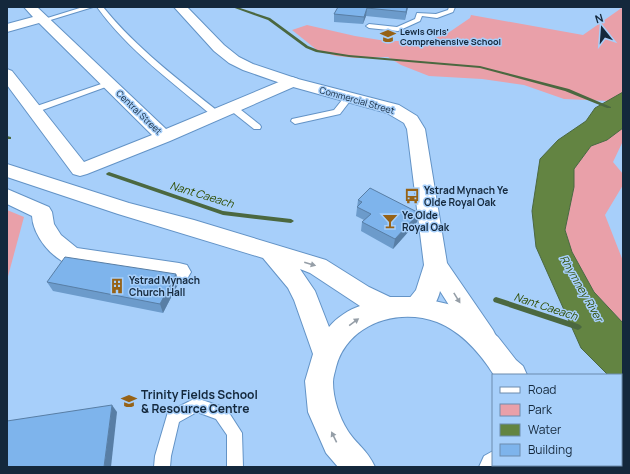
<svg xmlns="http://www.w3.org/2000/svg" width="630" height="474" viewBox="0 0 630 474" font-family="Manrope,sans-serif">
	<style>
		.green { fill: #e9a0a9 }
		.water { fill: #638442; stroke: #4b6840 }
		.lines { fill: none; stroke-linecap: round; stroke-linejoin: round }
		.stream { fill: #4b6840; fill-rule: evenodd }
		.service-casing { stroke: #6393c6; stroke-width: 2 }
		.minor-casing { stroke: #6393c6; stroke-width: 2 }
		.tertiary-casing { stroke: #6393c6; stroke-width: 2 }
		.primary-casing { stroke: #6393c6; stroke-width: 2 }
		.service { fill: #fff; fill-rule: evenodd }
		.minor { fill: #fff; fill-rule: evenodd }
		.tertiary { fill: #fff; fill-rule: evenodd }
		.primary { fill: #fff; fill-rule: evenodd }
		.wall { fill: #6c9bcb }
		.shaded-wall { fill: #587ea5 }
		.building { fill: #7eb4ec; stroke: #587ea5 }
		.oneway { fill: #959ea7 }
		.labels { text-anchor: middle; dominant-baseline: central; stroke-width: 3; stroke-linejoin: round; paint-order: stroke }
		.far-poi-label { font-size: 9px; font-weight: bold; fill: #14283c; stroke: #a7cffa; text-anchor: start }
		.far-street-label { font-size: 9px; fill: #14283c; stroke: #a7cffa }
		.poi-label { font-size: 10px; font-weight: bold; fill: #14283c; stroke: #a7cffa; text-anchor: start }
		.water-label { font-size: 11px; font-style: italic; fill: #2f4d00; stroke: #a7cffa }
		.near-poi-label { font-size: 12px; font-weight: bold; fill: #14283c; stroke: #a7cffa; text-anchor: start }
	</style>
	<rect width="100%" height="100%" fill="#a7cffa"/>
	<g class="green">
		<polygon points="623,7 623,92 609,101 564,99 524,85 482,79 429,76 401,65 388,57 356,58 336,56 317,50 292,30 307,25 355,36 386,41 401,41 432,39 448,33 470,18 471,15 583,35"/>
		<polygon points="623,128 623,141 613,162 623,174 623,185 605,215 623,261 623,323 594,292 572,252 565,230 574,187 574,169 591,146 607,140"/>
		<polygon points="7,210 24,217 7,280"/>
	</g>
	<polygon class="water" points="623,92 623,128 607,140 591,146 574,169 574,187 565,230 572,252 594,292 623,323 623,393 621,390 621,375 608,375 581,348 536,247 532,211 540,159 558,140 586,121 595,108"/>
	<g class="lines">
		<g class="stream">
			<polygon points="232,7 237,7 270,18 308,46 318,50 349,55 480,66 569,89 611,107 611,108 607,108 565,91 480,68 349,57 316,52 306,48 268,20"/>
			<polygon points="7,136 11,137 11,139 7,139"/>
			<polygon points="109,172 223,211 291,219 294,221 291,223 223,215 107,175 106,174 107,173"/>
			<polygon points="496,297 578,324 580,325 582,327 580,329 578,330 494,302 493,300 494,298"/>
		</g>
		<defs>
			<g id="service">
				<polygon points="83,7 93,7 44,22 41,20"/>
				<path d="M 97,7 L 103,7 C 136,48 179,80 220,113 L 221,115 L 220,117 L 214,117 C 173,83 128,50 97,7 Z"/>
				<polygon points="449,7 455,7 453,12 437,18 422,16 420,21 398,31 369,28 366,26 369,24 397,27 415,19 417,13 436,14 448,10"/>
				<polygon points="107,82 113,82 114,84 37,112 34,113 30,110 31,108"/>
				<polygon points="346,95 349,95 353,97 340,114 295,124 291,121 292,119 334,110"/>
				<polygon points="230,106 236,106 260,125 261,127 260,129 254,129 230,110 229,108"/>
				<polygon points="196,398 226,408 242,433 243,467 227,467 227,435 216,419 197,412 179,422 171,456 170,467 154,467 155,456 168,412"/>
			</g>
			<g id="minor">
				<polygon points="24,7 37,7 166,129 286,79 292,77 298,79 300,82 298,85 170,141 87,174 80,176 73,174 7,85 7,69 12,71 84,162 152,135 39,23 7,32 7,24 33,17"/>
				<path d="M 7,189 L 49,207 L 52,212 L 54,224 L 61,235 L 77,248 L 179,263 L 187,265 L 191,272 L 187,279 L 179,281 L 71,265 C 52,259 33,236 32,216 L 7,204 Z"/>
			</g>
			<path id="tertiary" d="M 174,7 L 187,7 L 224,45 L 239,57 L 253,64 L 298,79 L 399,105 L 417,116 L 425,129 L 447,263 L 493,330 L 497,338 L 493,346 L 484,350 L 475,346 L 440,291 C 438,301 429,317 418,317 C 415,317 411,315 408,314 L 405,307 L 408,300 L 416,290 L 424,265 L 407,129 L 404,123 L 387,113 L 286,85 L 243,70 L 229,63 L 214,51 Z"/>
			<g id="primary">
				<path d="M 7,164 L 129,203 L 194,220 L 326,260 L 369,287 L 390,297 L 417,297 L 452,305 L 476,318 L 498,337 L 516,360 L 523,366 L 527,375 L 494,375 C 480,353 462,332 437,322 C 398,307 347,324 336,367 C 335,372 333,377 333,382 C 333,398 339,417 348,431 C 357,445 367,449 375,467 L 338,467 L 326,453 L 308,412 L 305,381 L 313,354 L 294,300 L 288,288 L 263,258 L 118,214 L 7,177 ZM 300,269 L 310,273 L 360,306 C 350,309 336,318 329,327 L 315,291 Z"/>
				<rect x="621" y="395" width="2" height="29"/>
				<polygon points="493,451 493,465 513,465 512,467 479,467 484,456"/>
			</g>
		</defs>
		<use href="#service" class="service-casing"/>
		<use href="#minor" class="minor-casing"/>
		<use href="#tertiary" class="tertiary-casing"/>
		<use href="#primary" class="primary-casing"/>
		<use href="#service" class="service"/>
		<use href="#minor" class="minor"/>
		<use href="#tertiary" class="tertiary"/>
		<use href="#primary" class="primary"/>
	</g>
	<g class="wall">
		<polygon points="338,7 408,7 405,20 366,16 363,24 334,22 334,14"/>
		<polygon points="358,200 419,213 417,222 393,249 361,231 362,222 364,220 356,216"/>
		<polygon points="176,274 179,282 163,313 53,291 47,282"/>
	</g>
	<g class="shaded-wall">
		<polygon points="407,7 408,7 405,20 406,12"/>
		<polygon points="367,8 366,16 363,24 364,17"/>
		<polygon points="419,213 417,222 393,249 395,239"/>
		<polygon points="176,274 179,282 163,313 160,304"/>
		<polygon points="112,405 117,412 111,467 104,467"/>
	</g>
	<g class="building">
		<polygon points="338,7 407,7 406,12 367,8 364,17 334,14"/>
		<polygon points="370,188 419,213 395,239 362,222 371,214 357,207 362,202 358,200"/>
		<polygon points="65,257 176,274 160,304 47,282"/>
		<polygon points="112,405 104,467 7,467 7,421"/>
	</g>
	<defs><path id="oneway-solid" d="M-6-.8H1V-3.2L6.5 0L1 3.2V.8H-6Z"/></defs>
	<g class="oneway">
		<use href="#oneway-solid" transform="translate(310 264) rotate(16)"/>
		<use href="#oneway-solid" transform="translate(457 298) rotate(58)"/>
		<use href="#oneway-solid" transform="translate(354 322) rotate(-36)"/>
		<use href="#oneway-solid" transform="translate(334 437) rotate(-116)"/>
	</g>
	<defs>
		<symbol id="school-bare" viewBox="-9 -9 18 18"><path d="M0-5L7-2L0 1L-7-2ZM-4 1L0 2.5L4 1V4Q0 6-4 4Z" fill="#966216" stroke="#a7cffa" stroke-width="2.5" paint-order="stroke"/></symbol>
		<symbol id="bus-bare" viewBox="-9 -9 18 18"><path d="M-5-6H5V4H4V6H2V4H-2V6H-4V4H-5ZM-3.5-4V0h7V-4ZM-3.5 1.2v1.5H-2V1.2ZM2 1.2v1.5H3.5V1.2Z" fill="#966216" stroke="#a7cffa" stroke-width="2.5" paint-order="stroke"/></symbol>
		<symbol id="bar-bare" viewBox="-9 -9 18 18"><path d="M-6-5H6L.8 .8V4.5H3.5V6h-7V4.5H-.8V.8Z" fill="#966216" stroke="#a7cffa" stroke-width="2.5" paint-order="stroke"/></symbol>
		<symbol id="building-bare" viewBox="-9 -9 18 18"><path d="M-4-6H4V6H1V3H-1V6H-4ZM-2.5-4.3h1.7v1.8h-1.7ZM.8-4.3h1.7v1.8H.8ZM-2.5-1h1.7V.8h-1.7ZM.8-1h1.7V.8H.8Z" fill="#966216" stroke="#a7cffa" stroke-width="2.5" paint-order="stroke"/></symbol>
	</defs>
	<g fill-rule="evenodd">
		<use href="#school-bare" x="377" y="25" width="22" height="22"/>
		<use href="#bus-bare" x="401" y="185" width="22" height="22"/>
		<use href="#bar-bare" x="379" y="210" width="22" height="22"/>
		<use href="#building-bare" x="106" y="275" width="22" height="22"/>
		<use href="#school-bare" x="118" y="390" width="22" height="22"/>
	</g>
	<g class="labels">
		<g class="far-poi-label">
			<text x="400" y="31">Lewis Girls'<tspan x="400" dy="10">Comprehensive School</tspan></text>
		</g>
		<g class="far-street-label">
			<text transform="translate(357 100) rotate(16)">Commercial Street</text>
			<text transform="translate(139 112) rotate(44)">Central Street</text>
		</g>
		<g class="poi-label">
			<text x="424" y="190">Ystrad Mynach Ye<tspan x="424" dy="12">Olde Royal Oak</tspan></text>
			<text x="402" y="215">Ye Olde<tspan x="402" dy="12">Royal Oak</tspan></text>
			<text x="129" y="280">Ystrad Mynach<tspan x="129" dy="12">Church Hall</tspan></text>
		</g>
		<g class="water-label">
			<text transform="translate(202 194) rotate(17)">Nant Caeach</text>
			<text transform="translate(582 288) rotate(60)">Rhymney River</text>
			<text transform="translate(546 306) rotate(18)">Nant Caeach</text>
		</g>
		<g class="near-poi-label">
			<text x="141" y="394">Trinity Fields School<tspan x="141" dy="14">&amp; Resource Centre</tspan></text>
		</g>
	</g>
	<rect width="630" height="474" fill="none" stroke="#14283c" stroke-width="16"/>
	<rect x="492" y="374" width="130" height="92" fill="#a7cffa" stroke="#6c8cae"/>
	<rect x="500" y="387" width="20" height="6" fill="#ffffff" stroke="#6c8cae"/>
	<text x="528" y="394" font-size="12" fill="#14283c">Road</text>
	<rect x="500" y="404" width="20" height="12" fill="#e9a0a9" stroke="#6c8cae"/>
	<text x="528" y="414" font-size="12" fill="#14283c">Park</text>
	<rect x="500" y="424" width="20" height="12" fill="#638442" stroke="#6c8cae"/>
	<text x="528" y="434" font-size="12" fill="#14283c">Water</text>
	<rect x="500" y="444" width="20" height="12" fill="#7eb4ec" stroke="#6c8cae"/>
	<text x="528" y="454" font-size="12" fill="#14283c">Building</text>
	<g transform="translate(602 28) rotate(343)" stroke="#a7cffa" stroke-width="3" paint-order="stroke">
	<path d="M0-3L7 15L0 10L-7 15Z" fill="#14283c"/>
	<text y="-6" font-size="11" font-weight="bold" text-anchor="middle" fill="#14283c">N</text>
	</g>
</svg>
